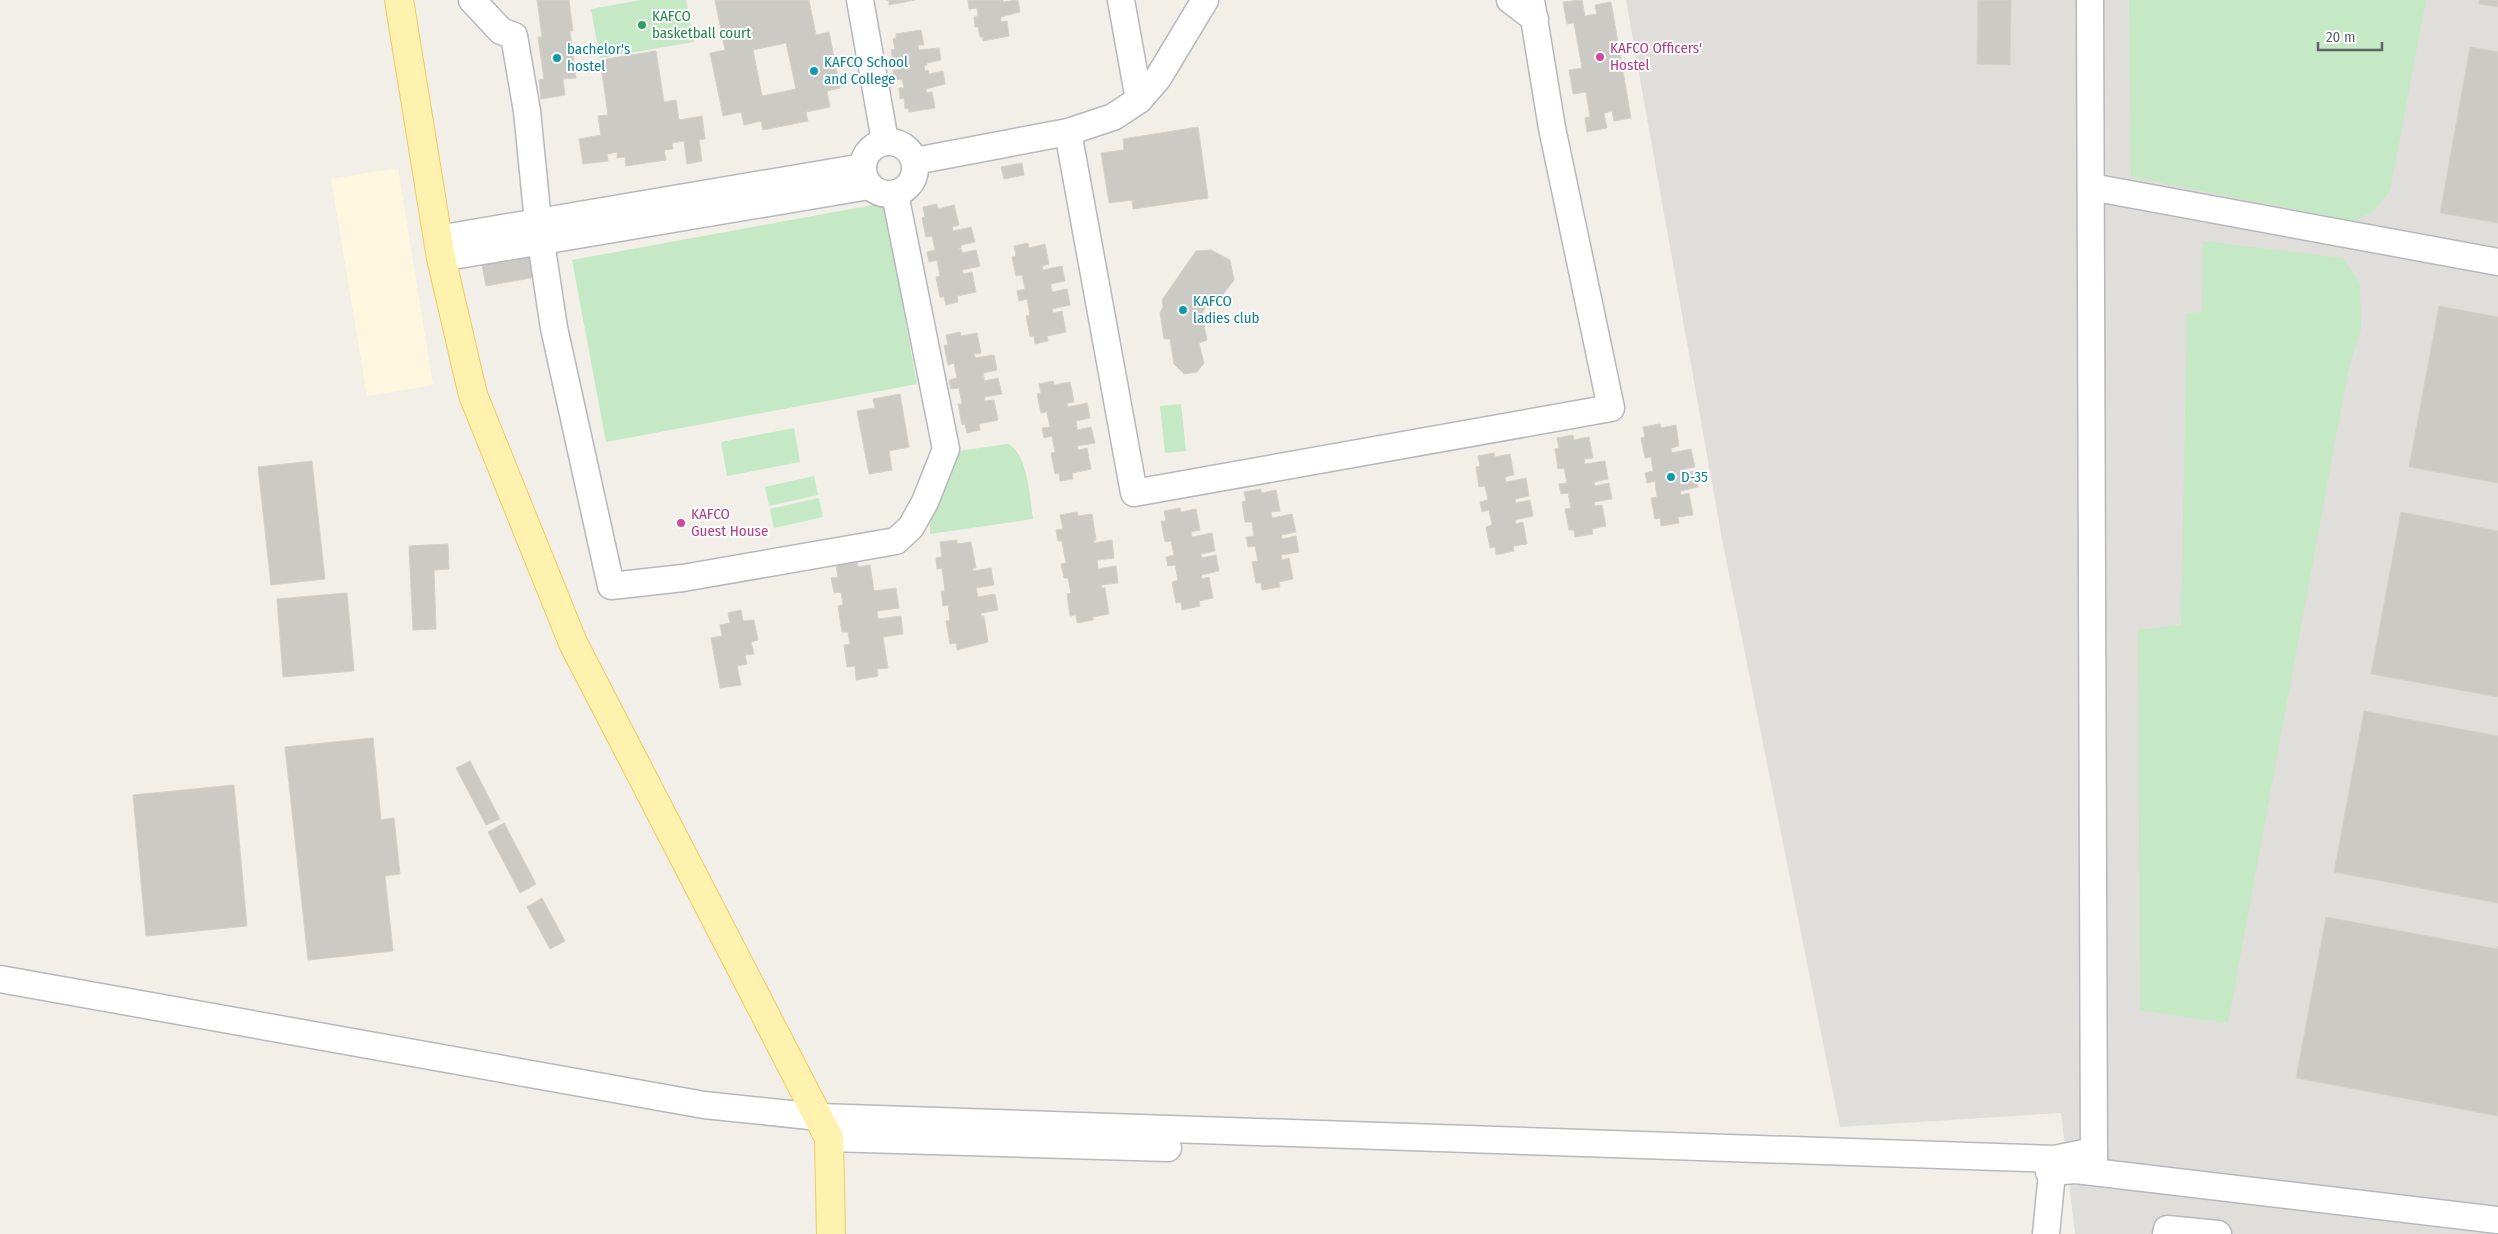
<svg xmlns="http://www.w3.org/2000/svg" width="2498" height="1234" viewBox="0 0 2498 1234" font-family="'Fira Sans Condensed',sans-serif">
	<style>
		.commercial { fill: #fef7e0 }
		.industrial { fill: #e0deda }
		.green { fill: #c5e8c5 }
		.building { fill: #cccac5; stroke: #d6d1c6; fill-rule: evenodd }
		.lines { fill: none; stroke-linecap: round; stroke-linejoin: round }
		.minor-casing { stroke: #b5b8bc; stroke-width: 29 }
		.major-casing { stroke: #f2c960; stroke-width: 30 }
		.minor { stroke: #fff; stroke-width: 26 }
		.major { stroke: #fff2af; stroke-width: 28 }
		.leisure-dot { fill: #2e9e5b; stroke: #fff; stroke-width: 2 }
		.hotel-dot { fill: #d1479c; stroke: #fff; stroke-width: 2 }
		.culture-dot { fill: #0f9aa8; stroke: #fff; stroke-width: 2 }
		.labels { text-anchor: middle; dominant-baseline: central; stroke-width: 4; stroke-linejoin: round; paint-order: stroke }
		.leisure-label { font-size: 15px; fill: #27864d; stroke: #fff; text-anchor: start }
		.hotel-label { font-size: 15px; fill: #b23c85; stroke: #fff; text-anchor: start }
		.culture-label { font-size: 15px; fill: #0d838f; stroke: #fff; text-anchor: start }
	</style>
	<rect width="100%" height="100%" fill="#f1efe8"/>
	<polygon class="commercial" points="398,168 433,385 367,396 331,179"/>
	<polygon class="industrial" points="1626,0 2498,0 2498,1234 2075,1234 2061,1113 1840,1127 1722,539"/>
	<g class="green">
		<polygon points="641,0 686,0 694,42 600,58 591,9"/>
		<polygon points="2129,0 2426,0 2390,190 2374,211 2354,221 2131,177"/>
		<polygon points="884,203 917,384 606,442 572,260"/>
		<polygon points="2203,241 2343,258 2360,283 2361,329 2348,371 2228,1023 2140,1010 2138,630 2181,625 2187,313 2202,312"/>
		<polygon points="1181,404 1186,451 1165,453 1160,406"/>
		<polygon points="794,428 800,462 727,476 721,442"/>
		<path d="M 1008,444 C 1028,453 1030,500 1033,519 L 930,534 L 930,518 L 958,451 Z"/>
		<polygon points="814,476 818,495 769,506 765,487"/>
		<polygon points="819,498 823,517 774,528 770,509"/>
	</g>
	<g class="building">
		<polygon points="537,0 569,0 573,31 570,31 576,78 563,79 565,95 541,99 539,80 544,79 538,37 542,37"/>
		<path d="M 715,0 L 809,0 L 816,35 L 829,32 L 840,88 L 827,91 L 830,107 L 806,112 L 808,121 L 763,130 L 761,121 L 744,125 L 741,112 L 723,116 L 710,53 L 725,50 ZM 786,43 L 796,89 L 762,96 L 753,50 Z"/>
		<polygon points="886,0 915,0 889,5 889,0"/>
		<polygon points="968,0 1003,0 1003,2 1018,0 1020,12 1001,17 1001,22 1007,21 1009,36 983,41 983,37 980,37 978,27 975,27 974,17 978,16 977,8 969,9"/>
		<polygon points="1582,0 1585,16 1597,14 1595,5 1611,2 1631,118 1614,121 1612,111 1604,113 1607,128 1587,132 1585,118 1590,117 1586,92 1573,94 1569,70 1582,68 1574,23 1567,24 1563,2"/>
		<polygon points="1978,0 2011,0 2010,65 1977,64"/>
		<polygon points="2479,0 2498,0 2498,7 2479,4"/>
		<polygon points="921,30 924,45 918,45 919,50 939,48 941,60 927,63 927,65 924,66 925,71 928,70 929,74 943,71 945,84 926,89 927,93 932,92 935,108 909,112 908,108 905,109 904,98 900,99 899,88 904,88 902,79 895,80 893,70 900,69 898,60 893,61 891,50 895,49 893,39 896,38 896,34"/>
		<polygon points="2470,47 2498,52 2498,223 2440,213"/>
		<polygon points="656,51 664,102 676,100 679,120 702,116 705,139 699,140 702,161 687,164 684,141 672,143 673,149 664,150 666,160 626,166 625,157 617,158 617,152 607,154 608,161 583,164 579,139 601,135 598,116 608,115 600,60"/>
		<polygon points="1198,127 1208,198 1133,209 1132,200 1109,203 1101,153 1124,150 1123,139"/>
		<polygon points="1022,163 1024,175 1004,179 1001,167"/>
		<polygon points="937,204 938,209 954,205 959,225 952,227 953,231 971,227 975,242 961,245 961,248 958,249 962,250 962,253 976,250 980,266 962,270 963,274 972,272 976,292 957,296 958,302 946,305 944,297 940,297 936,277 940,276 937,260 929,262 927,252 935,250 932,236 926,237 922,218 925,217 923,207"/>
		<polygon points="1028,243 1029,248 1045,244 1049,264 1042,266 1043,270 1062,266 1065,281 1051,284 1051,288 1048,288 1052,289 1052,292 1067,289 1070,305 1052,309 1053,313 1062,311 1066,332 1047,336 1048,341 1035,344 1034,336 1030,336 1026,316 1030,315 1027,299 1019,301 1017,291 1025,289 1022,275 1016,276 1012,257 1016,256 1014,246"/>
		<polygon points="1211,250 1230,260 1234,280 1218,301 1211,296 1202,314 1207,340 1199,343 1204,363 1197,372 1184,374 1174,364 1170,339 1164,339 1160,313 1163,307 1162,300 1196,251"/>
		<polygon points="532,251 536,277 486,286 481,260"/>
		<polygon points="2439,306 2498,317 2498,483 2409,467"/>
		<polygon points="960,332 961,336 977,333 981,353 974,354 975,358 994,355 997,370 983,373 984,376 980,378 984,377 984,381 998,378 1002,394 984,397 985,401 994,400 998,420 979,424 980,430 967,433 965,424 962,425 958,404 962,404 959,388 951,389 949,380 957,378 954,363 948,365 944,345 948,345 946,335"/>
		<polygon points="1053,381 1054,385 1070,382 1074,402 1067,403 1068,407 1087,403 1090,418 1076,421 1077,425 1073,427 1077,426 1077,430 1091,427 1095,443 1077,446 1078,450 1087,448 1091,469 1072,473 1073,479 1060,481 1059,473 1055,474 1051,453 1055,452 1052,436 1044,438 1042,428 1050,427 1047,412 1041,413 1037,394 1041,393 1039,384"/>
		<polygon points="900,394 909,447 889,451 892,470 869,474 857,411 875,408 873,399"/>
		<polygon points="1660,424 1661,428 1676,425 1679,446 1671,448 1672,453 1691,449 1695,467 1680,470 1681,474 1695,471 1698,487 1680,491 1681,495 1689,493 1693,515 1678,517 1679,523 1661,526 1660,518 1655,519 1651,498 1657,497 1655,481 1647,483 1645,473 1653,471 1651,457 1645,458 1641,438 1645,437 1643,427"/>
		<polygon points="1573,435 1574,440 1589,437 1593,458 1584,459 1585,464 1605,461 1608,479 1594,482 1595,486 1609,483 1612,499 1594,502 1595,506 1602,505 1606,526 1592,529 1593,534 1575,537 1574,530 1569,530 1565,509 1571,508 1568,493 1561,494 1559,484 1567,483 1564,468 1558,469 1555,449 1559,448 1557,438"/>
		<polygon points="1494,453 1495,457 1510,454 1514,475 1505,477 1506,482 1526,478 1529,496 1515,499 1516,503 1530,500 1533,516 1515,520 1516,524 1523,522 1527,544 1513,546 1514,551 1496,555 1495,547 1490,548 1486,527 1492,525 1489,510 1482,512 1480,502 1488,500 1485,486 1479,487 1476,467 1480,466 1478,456"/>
		<polygon points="312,461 325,579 271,585 258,467"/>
		<polygon points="1261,489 1261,493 1276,490 1280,511 1271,512 1272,518 1292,514 1296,532 1281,535 1282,539 1296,536 1299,552 1281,555 1282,560 1289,558 1293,579 1279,582 1280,587 1262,590 1261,583 1256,583 1252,562 1258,561 1255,546 1248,547 1246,537 1254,536 1252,522 1245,522 1242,502 1246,501 1244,492"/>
		<polygon points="1180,508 1181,512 1196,509 1200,530 1191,532 1192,537 1212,533 1215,551 1201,554 1202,558 1216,555 1219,571 1201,575 1202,579 1209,577 1213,598 1199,601 1200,606 1182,610 1181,602 1176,603 1172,582 1178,580 1175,565 1168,566 1166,557 1174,555 1171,541 1165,542 1161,521 1166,521 1164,511"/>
		<polygon points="1077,512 1078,516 1092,514 1096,540 1093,541 1094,543 1112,540 1114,558 1097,560 1098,569 1116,566 1118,583 1101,585 1102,588 1105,588 1109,614 1093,617 1093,620 1077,623 1076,615 1070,616 1067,594 1071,593 1068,578 1064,578 1061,564 1066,563 1062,541 1058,541 1056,530 1063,529 1060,515"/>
		<polygon points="2401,512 2498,531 2498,697 2371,674"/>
		<polygon points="957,540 957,544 971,542 976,568 973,568 973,571 991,568 994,585 976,588 978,597 995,594 998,610 981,613 981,616 984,616 988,642 957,650 956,643 950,644 946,621 950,620 948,605 943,606 941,591 945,591 942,568 937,569 936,558 942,557 940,542"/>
		<polygon points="448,544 449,569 434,570 436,629 413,630 409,546"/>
		<polygon points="857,561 858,567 870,565 874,591 896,588 899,608 877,611 878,619 901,616 903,634 883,637 888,668 877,669 878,676 856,680 855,666 847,667 844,645 850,644 848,632 842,632 838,606 843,605 841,592 834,593 831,578 838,577 836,564"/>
		<polygon points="347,593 354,671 283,677 277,599"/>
		<polygon points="741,610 743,621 754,620 758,640 751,642 754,654 745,655 747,664 737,666 741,685 720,688 711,638 722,636 720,625 730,623 728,613"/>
		<polygon points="2364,711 2498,736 2498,903 2334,872"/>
		<polygon points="373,738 381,820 394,818 400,874 385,876 393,951 308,960 285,747"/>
		<polygon points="470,761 500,819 486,825 456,768"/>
		<polygon points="234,785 247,926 146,936 133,795"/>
		<polygon points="504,823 536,884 520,893 488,832"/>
		<polygon points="542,898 565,941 550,949 527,907"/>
		<polygon points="2326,917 2497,949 2498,946 2498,1116 2296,1078"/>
	</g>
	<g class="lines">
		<defs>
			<g id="minor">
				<polyline points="472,0 501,31 514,36 527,111 538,222 554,328 611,586 683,578 896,541 911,527 925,502 946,449 895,194"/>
				<polyline points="860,0 885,141"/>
				<polyline points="1510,0 1535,19"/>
				<polyline points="2090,0 2094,1167"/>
				<polyline points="1139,100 1158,78 1205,0"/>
				<polyline points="1068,132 1134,493 1611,408 1552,128 1531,0"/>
				<circle cx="889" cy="168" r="26"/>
				<polyline points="915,161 1068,132 1113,117 1139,100 1121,0"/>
				<polyline points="2091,187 2498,262"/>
				<polyline points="438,239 863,167"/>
				<polyline points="441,258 869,186"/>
				<polyline points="0,979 704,1105 819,1117 2054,1159 2094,1151"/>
				<polyline points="829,1138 1168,1148"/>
				<polyline points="2049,1172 2076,1170 2498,1220"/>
				<polyline points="2046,1234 2052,1173"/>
				<polyline points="2166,1234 2167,1229 2218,1234"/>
			</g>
			<polyline id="major" points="399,0 441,258 473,395 573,643 829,1138 831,1234"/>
		</defs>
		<use href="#minor" class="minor-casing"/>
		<use href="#major" class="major-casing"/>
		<use href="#minor" class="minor"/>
		<use href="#major" class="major"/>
	</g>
	<circle class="leisure-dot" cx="642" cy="25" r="5"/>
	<g class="hotel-dot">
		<circle cx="1600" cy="57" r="5"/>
		<circle cx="681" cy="523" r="5"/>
	</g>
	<g class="culture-dot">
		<circle cx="557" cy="58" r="5"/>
		<circle cx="814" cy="71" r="5"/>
		<circle cx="1183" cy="310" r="5"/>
		<circle cx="1671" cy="477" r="5"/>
	</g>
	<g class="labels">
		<g class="leisure-label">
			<text x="652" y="16">KAFCO<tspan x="652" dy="17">basketball court</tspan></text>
		</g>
		<g class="hotel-label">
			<text x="1610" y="48">KAFCO Officers'<tspan x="1610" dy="17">Hostel</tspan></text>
			<text x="691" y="514">KAFCO<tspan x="691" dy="17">Guest House</tspan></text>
		</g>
		<g class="culture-label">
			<text x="567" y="49">bachelor's<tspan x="567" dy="17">hostel</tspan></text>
			<text x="824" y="62">KAFCO School<tspan x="824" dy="17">and College</tspan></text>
			<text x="1193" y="301">KAFCO<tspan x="1193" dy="17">ladies club</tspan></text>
			<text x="1681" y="477">D-35</text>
		</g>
	</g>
	<path d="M2318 42v8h64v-8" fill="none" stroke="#5f6368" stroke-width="2.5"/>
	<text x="2326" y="42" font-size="15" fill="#5f6368" stroke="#ffffff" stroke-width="4" paint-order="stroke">20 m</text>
</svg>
